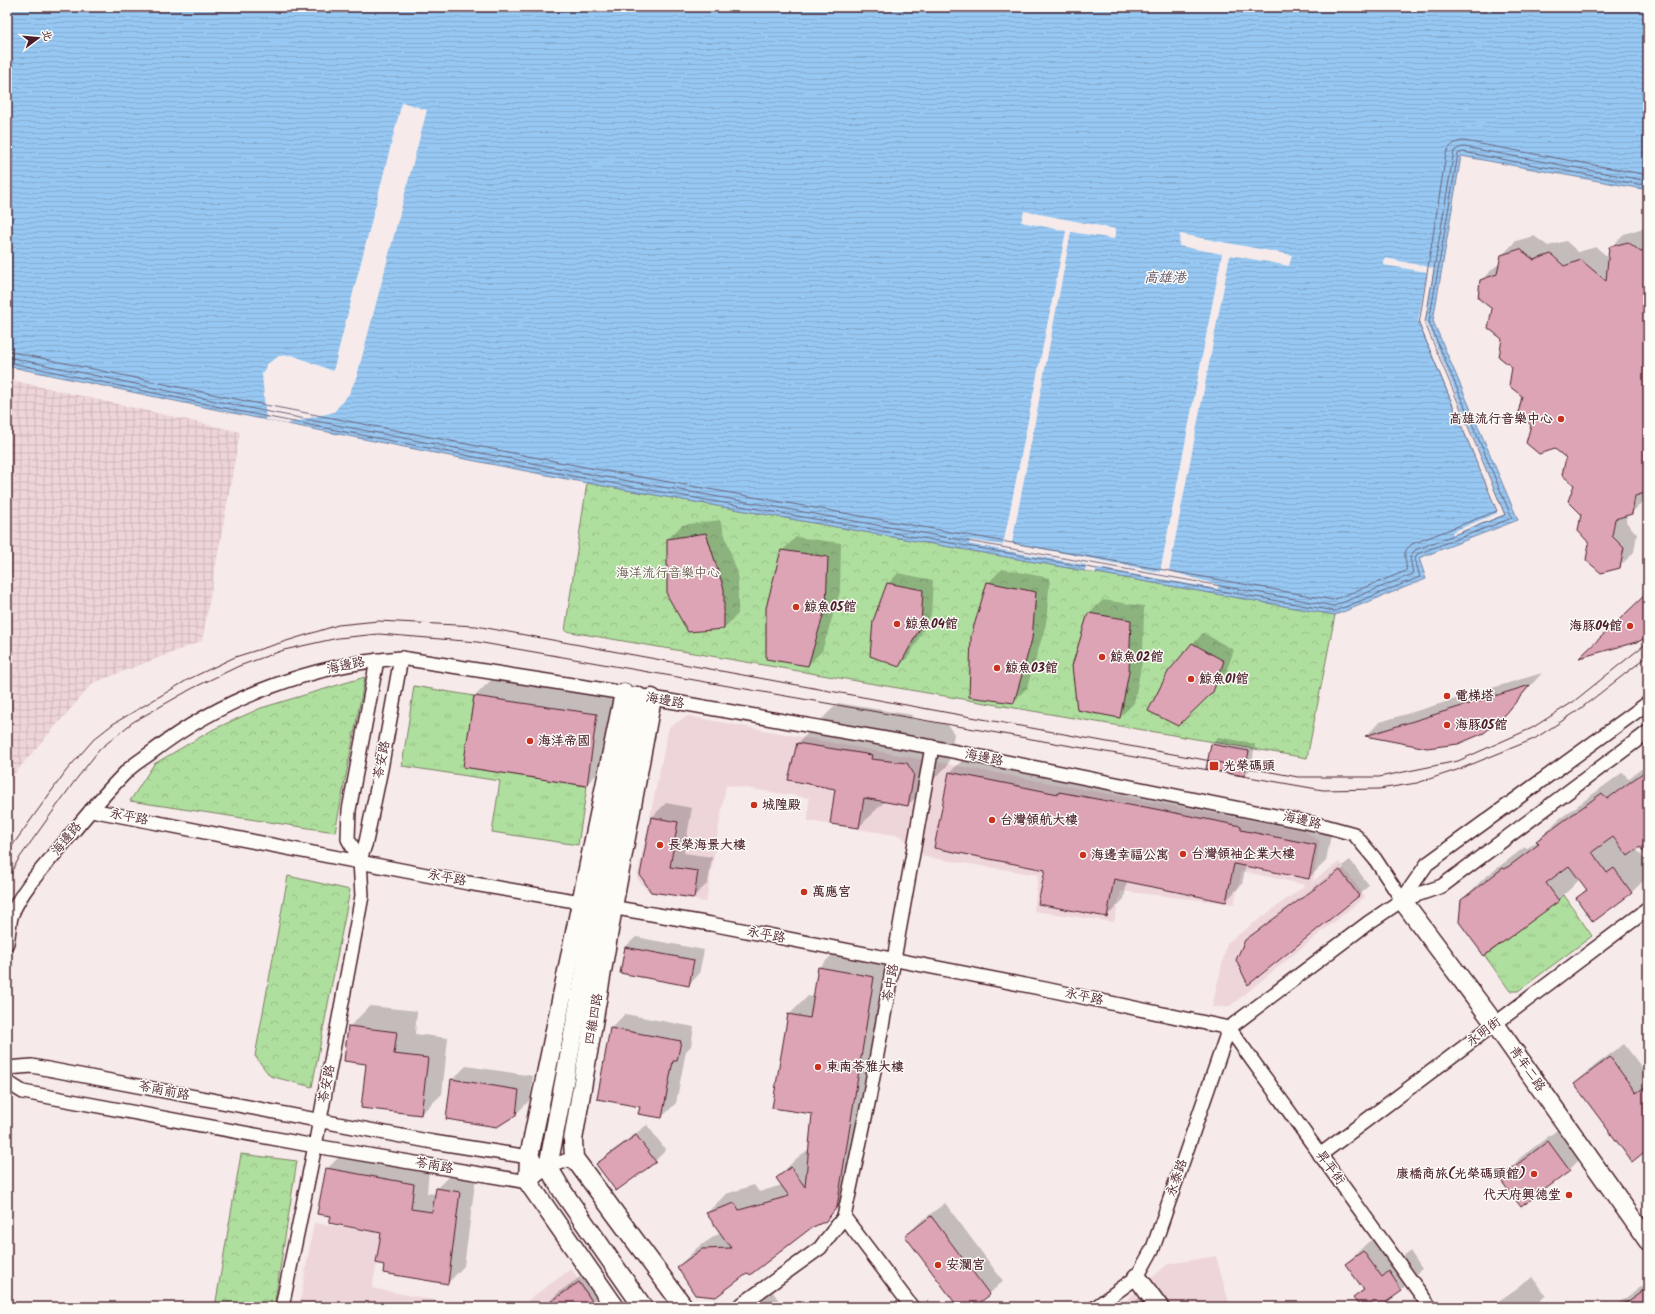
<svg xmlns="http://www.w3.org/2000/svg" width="1655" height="1314" viewBox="0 0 1655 1314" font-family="Kalam,'LXGW WenKai TC',sans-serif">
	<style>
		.built { fill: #eed5da }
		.industrial { fill: url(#industrial-grid) }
		.grass { fill: url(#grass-tufts); stroke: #7c7f64 }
		.park { fill: url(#park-crowns); stroke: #7c7f64 }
		.water { fill: url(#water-rules); stroke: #7884a3 }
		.pier { fill: #f6eaea }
		.shadow { fill: #0003 }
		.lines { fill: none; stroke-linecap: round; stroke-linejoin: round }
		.shore { stroke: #69637b; stroke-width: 1 }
		.building { fill: #dca4b5; stroke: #4a1f2b }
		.street-casing { stroke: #4a1f2b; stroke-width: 16 }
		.secondary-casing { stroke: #4a1f2b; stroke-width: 21 }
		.street { stroke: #fdfcf7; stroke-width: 13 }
		.secondary { stroke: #fdfcf7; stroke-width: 18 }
		.tram { stroke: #4a1f2b; stroke-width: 1 }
		.poi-dot { fill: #c8321e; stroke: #fdfcf7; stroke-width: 1.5 }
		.labels { text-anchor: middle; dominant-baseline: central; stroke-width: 3; stroke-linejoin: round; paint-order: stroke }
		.poi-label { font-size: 13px; font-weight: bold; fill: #4a1f2b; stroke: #fdfcf7; text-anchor: start }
		.park-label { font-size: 13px; fill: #68594e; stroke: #fdfcf7 }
		.street-label { font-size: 13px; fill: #4a1f2b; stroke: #fdfcf7 }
		.water-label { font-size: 14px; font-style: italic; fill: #615267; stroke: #fdfcf7 }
	</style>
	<defs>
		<pattern id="industrial-grid" width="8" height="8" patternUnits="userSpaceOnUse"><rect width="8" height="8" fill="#eed5da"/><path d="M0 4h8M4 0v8" fill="none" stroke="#ceb6bb"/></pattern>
		<pattern id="grass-tufts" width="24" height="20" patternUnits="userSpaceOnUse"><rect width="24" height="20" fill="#afdf9e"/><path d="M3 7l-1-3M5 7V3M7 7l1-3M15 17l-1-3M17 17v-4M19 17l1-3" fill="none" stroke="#98bf88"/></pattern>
		<pattern id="park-crowns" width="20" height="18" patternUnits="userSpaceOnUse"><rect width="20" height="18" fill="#afdf9e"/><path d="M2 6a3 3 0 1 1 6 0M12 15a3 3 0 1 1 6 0" fill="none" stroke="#98bf88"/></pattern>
		<pattern id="water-rules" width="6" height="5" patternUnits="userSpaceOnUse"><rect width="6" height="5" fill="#97c8f3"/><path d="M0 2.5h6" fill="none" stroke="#84abd0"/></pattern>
	</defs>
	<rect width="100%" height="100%" fill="#f6eaea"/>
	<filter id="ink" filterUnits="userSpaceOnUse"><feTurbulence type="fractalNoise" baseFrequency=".025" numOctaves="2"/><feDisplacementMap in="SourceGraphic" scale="8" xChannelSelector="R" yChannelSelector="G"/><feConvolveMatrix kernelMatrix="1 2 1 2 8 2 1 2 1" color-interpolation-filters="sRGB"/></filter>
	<g filter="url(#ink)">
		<g class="built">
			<polygon points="688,716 1303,830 1320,841 1313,881 1339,862 1365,897 1230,1006 1212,1007 1227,943 1306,885 1242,871 1234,904 1121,891 1114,922 1034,911 1038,875 925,857 901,836 808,821 809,798 726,785 706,902 649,892 637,878 669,727"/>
			<polygon points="314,1223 383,1233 372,1288 468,1307 299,1307"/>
			<polygon points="1216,1256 1230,1307 1118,1307 1168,1264"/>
			<polygon points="571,1269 599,1307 532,1307 528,1300"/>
		</g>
		<polygon class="industrial" points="7,379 240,432 202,641 93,683 7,782"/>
		<g class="grass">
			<polygon points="414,686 474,696 464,767 587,786 578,845 492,832 500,781 402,766"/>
			<polygon points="1564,895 1592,936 1518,991 1510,991 1485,956"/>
		</g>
		<g class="park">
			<polygon points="587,483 1335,615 1307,758 565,631"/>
			<polygon points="365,677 335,832 130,801 154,764 214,729 261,708"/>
			<polygon points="288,876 350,890 312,1087 270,1076 255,1056"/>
			<polygon points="241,1154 297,1161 274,1307 215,1307"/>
		</g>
		<polygon class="water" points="7,7 1648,7 1648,190 1461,156 1433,321 1518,520 1419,558 1426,579 1335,615 587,483 252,417 7,366"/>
		<g class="pier">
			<polygon points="402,102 427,110 357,376 349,394 334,412 286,424 266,420 262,374 267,364 279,356 292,355 333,371"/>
			<polygon points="1024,211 1116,229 1114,239 1071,232 1012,543 1160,572 1222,254 1179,246 1180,234 1292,255 1289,266 1230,255 1169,571 1219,585 1218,589 1098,568 1095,573 1085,571 1086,565 969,544 970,540 1003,545 1066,231 1021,222"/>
			<polygon points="1385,258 1434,268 1426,320 1505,514 1453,535 1452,532 1497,513 1418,321 1427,272 1383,265"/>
		</g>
		<g class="shadow">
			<polygon points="1643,228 1648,232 1648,491 1646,499 1631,513 1627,514 1626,522 1637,534 1634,552 1619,567 1590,542 1567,458 1532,424 1494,309 1481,280 1496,266 1500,264 1502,255 1516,241 1534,236 1548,246 1566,241 1578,252 1596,247 1609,258 1610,248 1624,234"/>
			<polygon points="720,520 738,575 738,614 724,628 688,631 668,539 682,525"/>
			<polygon points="796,537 841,543 840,592 822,651 808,665 782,551"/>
			<polygon points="1002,569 1050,578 1046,624 1027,688 1013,702 988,583"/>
			<polygon points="898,573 933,580 931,615 910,655 899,666 888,584"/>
			<polygon points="1103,600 1144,606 1143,657 1134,703 1120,717 1089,614"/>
			<polygon points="1203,633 1234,650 1223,680 1178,724 1193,644"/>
			<polygon points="1542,673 1506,713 1428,747 1367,735 1380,722"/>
			<polygon points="496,675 618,694 607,764 586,785 475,696"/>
			<polygon points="838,703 912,715 911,719 947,724 954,734 948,765 908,805 885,801 859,827 836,788 789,779 798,743"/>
			<polygon points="1219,737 1255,744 1251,769 1244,775 1208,768 1212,744"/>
			<polygon points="967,756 1332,829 1326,861 1309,878 1246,865 1242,884 1226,901 1127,881 1124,899 1107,916 1046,870 950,772"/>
			<polygon points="1648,764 1648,856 1640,845 1636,848 1648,865 1648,876 1632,892 1593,920 1577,898 1587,888 1580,879 1558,901 1462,900 1483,879 1525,847 1526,849 1538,841 1558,820 1623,772 1628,779"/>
			<polygon points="666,803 692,808 684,853 712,857 708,883 693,897 651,891 652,817"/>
			<polygon points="1350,860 1369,885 1359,896 1249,983 1246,941 1253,933 1253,935 1344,868 1343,866 1255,931"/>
			<polygon points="636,937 704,950 699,974 689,985 625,947"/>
			<polygon points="838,949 892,958 844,1201 825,1220 811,1227 749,1271 678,1267 697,1248 721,1232 707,1213 726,1194 754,1185 759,1192 782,1185 777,1178 796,1159 809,1149 813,1113 789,1015 808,996 814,997 819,968"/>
			<polygon points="370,1006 417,1011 415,1034 448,1038 442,1094 421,1114 367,1063 349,1027"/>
			<polygon points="625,1014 694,1027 691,1046 686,1051 676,1103 662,1117 641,1106 598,1098 611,1028"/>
			<polygon points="1624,1044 1648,1076 1648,1148 1575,1084 1589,1070"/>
			<polygon points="466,1066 533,1076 530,1100 516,1114 452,1080"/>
			<polygon points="1569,1121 1590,1149 1569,1170 1501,1178 1521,1157"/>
			<polygon points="647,1125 666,1150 655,1161 617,1190 598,1164 608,1154"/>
			<polygon points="343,1153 429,1168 427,1193 436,1194 437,1188 453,1172 476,1176 464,1266 448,1283 385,1264 382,1232 332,1215 327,1169"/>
			<polygon points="945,1203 1003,1281 989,1294 972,1307 959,1307 906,1236 920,1222"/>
			<polygon points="1384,1231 1403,1256 1410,1251 1422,1269 1401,1290 1378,1307 1361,1307 1354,1298 1364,1288 1346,1264 1367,1243"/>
			<polygon points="597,1265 623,1307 544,1307 559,1292"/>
			<polygon points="1533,1277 1546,1295 1534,1307 1490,1307"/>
			<polygon points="1648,1282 1648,1307 1613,1307"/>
			<polygon points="1157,1286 1172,1307 1127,1307"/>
			<polygon points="773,1292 783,1307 751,1307"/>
		</g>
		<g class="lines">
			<g class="shore">
				<path d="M 7,351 L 255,403 L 590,468 L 1333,600 L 1406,571 C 1408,560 1399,554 1412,544 L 1497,511 L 1419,324 L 1446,154 C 1449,146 1455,141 1464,141 L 1648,175"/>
				<polyline points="7,357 254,409 589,474 1334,606 1413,574 1410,557 1415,550 1505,515 1425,323 1454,151 1459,148 1464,147 1648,181"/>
				<polyline points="7,362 253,414 588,479 1335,611 1420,577 1415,559 1417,554 1512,518 1429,322 1458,154 1463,152 1648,186"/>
			</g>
		</g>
		<g class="building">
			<polygon points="1628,242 1641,252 1648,249 1648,492 1635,496 1632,514 1615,519 1612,536 1624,548 1620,568 1601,573 1586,560 1589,543 1578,531 1581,514 1568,501 1574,485 1562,475 1566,458 1555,449 1539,454 1526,443 1531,425 1518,414 1522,396 1509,386 1512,367 1499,357 1502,339 1488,328 1492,309 1478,298 1480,280 1497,274 1501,255 1520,249 1534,260 1551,254 1564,266 1581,260 1606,281 1609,247"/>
			<polygon points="706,533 724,589 724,629 688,632 667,595 667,539"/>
			<polygon points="781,550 828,557 826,606 808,666 766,659 766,608"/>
			<polygon points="987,582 1036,592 1032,639 1014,703 969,697 971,636"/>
			<polygon points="887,583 923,590 921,626 899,667 870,656 873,621"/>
			<polygon points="1648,592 1648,636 1640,641 1579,658"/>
			<polygon points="1088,613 1131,620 1129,672 1120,718 1077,710 1072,666"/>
			<polygon points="1192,643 1224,661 1213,692 1178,726 1148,711 1168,672"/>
			<polygon points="1530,685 1506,714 1484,733 1458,744 1427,748 1365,736"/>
			<polygon points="474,696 597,714 587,786 463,767"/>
			<polygon points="797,743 872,755 871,759 907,763 914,774 908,806 864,798 859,828 830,824 835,789 788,780"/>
			<polygon points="1211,744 1249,751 1244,776 1206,769"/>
			<polygon points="1648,769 1648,858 1640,847 1628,856 1613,837 1592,852 1607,873 1614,868 1632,893 1593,922 1576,898 1587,890 1569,866 1546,883 1559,901 1484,956 1459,922 1461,900 1503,868 1505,869 1539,844 1536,841 1602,793 1607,799"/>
			<polygon points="949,772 1058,794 1059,792 1140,807 1140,806 1241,826 1241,830 1316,845 1309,879 1234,864 1226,902 1114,879 1107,917 1038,904 1045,870 934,848"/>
			<polygon points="651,817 678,822 670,867 698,871 694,898 651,892 640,875"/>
			<polygon points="1340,870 1359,896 1248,985 1236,960 1245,940"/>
			<polygon points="625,947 694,960 689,986 620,973"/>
			<polygon points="818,967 874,977 837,1207 826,1221 811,1228 750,1275 748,1273 716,1297 695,1295 677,1267 702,1249 731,1248 706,1213 735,1203 739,1210 789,1196 776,1178 791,1167 805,1187 812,1114 772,1108 788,1014 810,1018"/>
			<polygon points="348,1026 397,1032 394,1054 428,1058 421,1115 361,1108 366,1064 344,1061"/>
			<polygon points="610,1028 681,1041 677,1061 673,1061 662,1118 638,1114 640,1107 597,1099"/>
			<polygon points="1610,1057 1636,1093 1648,1085 1648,1149 1632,1162 1574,1084"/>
			<polygon points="451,1079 519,1090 516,1115 497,1127 446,1119"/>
			<polygon points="636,1135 656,1162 616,1191 596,1164"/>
			<polygon points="1548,1141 1570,1171 1521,1207 1499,1178"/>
			<polygon points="326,1168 414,1184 411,1209 432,1212 436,1188 460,1192 448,1284 383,1273 384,1265 376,1263 381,1233 329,1223 331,1216 317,1214"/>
			<polygon points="931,1216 990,1295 974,1307 958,1307 905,1236"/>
			<polygon points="1363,1251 1382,1277 1389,1271 1402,1291 1379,1307 1360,1307 1353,1298 1364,1290 1345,1264"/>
			<polygon points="579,1282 596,1307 543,1307"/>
			<polygon points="1648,1287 1648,1307 1620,1307"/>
		</g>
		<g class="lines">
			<defs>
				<g id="street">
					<polyline points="91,810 468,883 711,924 1045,989 1229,1028 1368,923 1402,900 1442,886 1648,732"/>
					<polyline points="360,860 348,839 349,810 377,660"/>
					<polyline points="1402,900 1427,864 1648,703"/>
					<path d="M 7,943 C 9,934 9,922 12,914 C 23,887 46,865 64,843 C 84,818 105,793 128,770 C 135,763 144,758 152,752 C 222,698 313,664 401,658 L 624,693 L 932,747 L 1325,826 L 1354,834 L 1375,859 L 1402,900"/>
					<polyline points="1229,1028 1430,1307"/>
					<polyline points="7,1068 32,1066 433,1142 529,1157 536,1161"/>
					<polyline points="7,1082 23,1092 315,1146 528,1182 548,1167 574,1158"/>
					<polyline points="1320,1155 1648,909"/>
					<polyline points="844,1217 912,1307"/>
					<polyline points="282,1307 315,1146 362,896 360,860 366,842 381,769 401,658"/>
					<polyline points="738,1307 820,1248 844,1217 869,1099 932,747"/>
					<polyline points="1096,1307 1137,1277 1153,1248 1229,1028"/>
				</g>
				<g id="secondary">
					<polyline points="637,696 548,1167 563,1192 643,1307"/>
					<polyline points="652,698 613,907 573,1140 574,1158 684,1307"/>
					<polyline points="1402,900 1495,1024 1648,1241"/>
					<polyline points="1137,1277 1159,1307"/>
					<polyline points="615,1307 528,1182 529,1157 624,693"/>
				</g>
			</defs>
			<use href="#street" class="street-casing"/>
			<use href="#secondary" class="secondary-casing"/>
			<use href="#street" class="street"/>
			<use href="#secondary" class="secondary"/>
			<g class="tram">
				<polyline points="7,853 66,771 94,739 113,724 189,679 235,657 338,625 378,621 476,626 1298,777 1379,777 1458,761 1532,728 1573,702 1648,642"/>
				<polyline points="7,881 18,860 74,782 100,749 133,722 193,688 239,666 284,650 338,638 379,634 477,642 1323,790 1379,789 1417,783 1460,769 1534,739 1576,712 1648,656"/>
			</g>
		</g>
	</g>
	<g class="poi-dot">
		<circle cx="1561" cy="419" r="4"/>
		<circle cx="796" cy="607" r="4"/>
		<circle cx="897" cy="624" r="4"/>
		<circle cx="1630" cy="626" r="4"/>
		<circle cx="1102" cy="657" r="4"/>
		<circle cx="997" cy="668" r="4"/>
		<circle cx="1191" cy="679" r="4"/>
		<circle cx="1447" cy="696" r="4"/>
		<circle cx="1447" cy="725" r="4"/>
		<circle cx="530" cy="741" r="4"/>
		<rect x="1209" y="761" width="10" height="10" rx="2"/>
		<circle cx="754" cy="805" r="4"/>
		<circle cx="992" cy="820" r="4"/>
		<circle cx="660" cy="845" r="4"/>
		<circle cx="1183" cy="854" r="4"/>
		<circle cx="1083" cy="855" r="4"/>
		<circle cx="804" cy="892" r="4"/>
		<circle cx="818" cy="1067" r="4"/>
		<circle cx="1534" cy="1174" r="4"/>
		<circle cx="1569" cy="1195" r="4"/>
		<circle cx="938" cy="1265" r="4"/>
	</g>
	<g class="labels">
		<g class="poi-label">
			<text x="1553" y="419" text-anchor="end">高雄流行音樂中心</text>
			<text x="804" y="607">鯨魚05館</text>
			<text x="905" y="624">鯨魚04館</text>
			<text x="1622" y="626" text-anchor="end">海豚04館</text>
			<text x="1110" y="657">鯨魚02館</text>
			<text x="1005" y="668">鯨魚03館</text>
			<text x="1199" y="679">鯨魚01館</text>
			<text x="1455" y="696">電梯塔</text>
			<text x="1455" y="725">海豚05館</text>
			<text x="538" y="741">海洋帝國</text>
			<text x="1223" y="766">光榮碼頭</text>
			<text x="762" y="805">城隍殿</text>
			<text x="1000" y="820">台灣領航大樓</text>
			<text x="668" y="845">長榮海景大樓</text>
			<text x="1191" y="854">台灣領袖企業大樓</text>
			<text x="1091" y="855">海邊幸福公寓</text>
			<text x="812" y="892">萬應宮</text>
			<text x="826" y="1067">東南苓雅大樓</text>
			<text x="1526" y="1174" text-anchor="end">康橋商旅(光榮碼頭館)</text>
			<text x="1561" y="1195" text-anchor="end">代天府興德堂</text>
			<text x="946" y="1265">安瀾宮</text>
		</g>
		<g class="park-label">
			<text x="668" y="573">海洋流行音樂中心</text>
		</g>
		<g class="street-label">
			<text transform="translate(346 666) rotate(-13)">海邊路</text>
			<text transform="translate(665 701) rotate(10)">海邊路</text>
			<text transform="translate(984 758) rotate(11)">海邊路</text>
			<text transform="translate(382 760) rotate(-79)">苓安路</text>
			<text transform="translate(129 817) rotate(11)">永平路</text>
			<text transform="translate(1302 821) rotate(12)">海邊路</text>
			<text transform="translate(67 839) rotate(-51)">海邊路</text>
			<text transform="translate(447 878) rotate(11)">永平路</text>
			<text transform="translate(766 935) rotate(11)">永平路</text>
			<text transform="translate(891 983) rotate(-80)">苓中路</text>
			<text transform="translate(1084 997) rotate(12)">永平路</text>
			<text transform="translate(594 1019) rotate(-80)">四維四路</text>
			<text transform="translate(1484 1032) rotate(-37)">永明街</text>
			<text transform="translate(1527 1069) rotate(55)">青年二路</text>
			<text transform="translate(327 1084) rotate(-79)">苓安路</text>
			<text transform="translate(164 1091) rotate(11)">苓南前路</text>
			<text transform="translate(434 1166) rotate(10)">苓南路</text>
			<text transform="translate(1330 1168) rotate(54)">昇平街</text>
			<text transform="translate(1177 1178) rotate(-71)">永泰路</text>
		</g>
		<g class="water-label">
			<text x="1165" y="278">高雄港</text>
		</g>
	</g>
	<rect width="1655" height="1314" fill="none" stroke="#fdfcf7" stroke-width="24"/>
	<rect x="12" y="12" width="1631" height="1290" fill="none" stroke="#4a1f2b" stroke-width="1.5" filter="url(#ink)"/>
	<g transform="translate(38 38) rotate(74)" stroke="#fdfcf7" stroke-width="3" paint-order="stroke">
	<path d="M0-3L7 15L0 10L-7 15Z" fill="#4a1f2b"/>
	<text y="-6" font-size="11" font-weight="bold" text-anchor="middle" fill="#4a1f2b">北</text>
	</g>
</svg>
